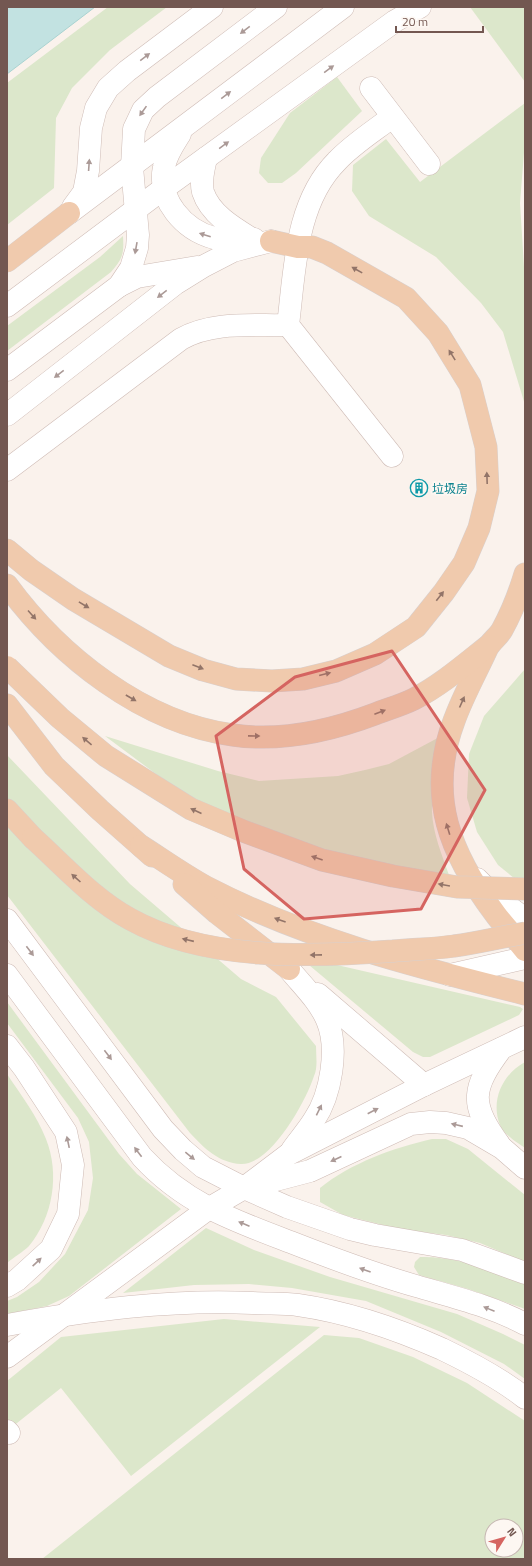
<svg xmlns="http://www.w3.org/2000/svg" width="532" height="1566" viewBox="0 0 532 1566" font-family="'Titillium Web','Noto Sans SC',sans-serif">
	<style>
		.green { fill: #dce7cb; fill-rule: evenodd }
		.water { fill: #c2e2e1; stroke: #a9d3d1 }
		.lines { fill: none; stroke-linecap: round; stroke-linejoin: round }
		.minor-casing { stroke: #cebbb5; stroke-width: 23 }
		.major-casing { stroke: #d8d0ce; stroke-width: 23 }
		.minor { stroke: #fff; stroke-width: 22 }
		.major { stroke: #f0caad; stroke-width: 22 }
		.major-bridge-casing { stroke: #d8d0ce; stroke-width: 23; stroke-linecap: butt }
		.major-bridge { stroke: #f0caad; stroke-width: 22 }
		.oneway { fill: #ab9a97 }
		.oneway2 { fill: #927468 }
		.marked { fill: #d56460; fill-opacity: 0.2; stroke: #d56460; stroke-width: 3; stroke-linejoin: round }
		.labels { text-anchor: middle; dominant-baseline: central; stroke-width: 4; stroke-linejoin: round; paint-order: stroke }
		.culture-label { font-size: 12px; fill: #0d838f; stroke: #fdf7f2; text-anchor: start }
	</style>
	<rect width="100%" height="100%" fill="#faf2ec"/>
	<g class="green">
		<polygon points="108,7 167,7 110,50 72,88 56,118 54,188 7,225 7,83"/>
		<polygon points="470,7 525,7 525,82"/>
		<polygon points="337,77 362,111 296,173 282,183 268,183 259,173 261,158 290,113"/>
		<polygon points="525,103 525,140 520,203 525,283 525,405 503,332 481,303 436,257 369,216 352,191 353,165 386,139 420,182"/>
		<path d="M 123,236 C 124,254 123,258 111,272 L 7,351 L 7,326 L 100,257 Z"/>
		<polygon points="525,669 525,887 498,865 477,832 467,798 469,754 484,716"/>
		<path d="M 447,733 C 441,759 431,786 432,812 C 433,834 442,855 449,875 L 396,870 L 319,850 L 204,805 L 160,777 L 105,736 L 218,771 L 259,781 L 338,776 L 365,770 L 389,764 Z"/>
		<path d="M 7,755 L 130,884 L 241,979 L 276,997 L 316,1046 C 316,1056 318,1067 314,1076 C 306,1101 271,1165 241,1164 C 219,1163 204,1148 190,1133 L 7,895 Z"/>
		<polygon points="291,950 337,965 520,1007 523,1009 519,1015 430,1057 423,1057 413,1052"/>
		<polygon points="7,1002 119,1154 137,1174 181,1209 69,1296 47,1306 7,1314 7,1301 17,1297 39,1282 65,1254 88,1210 93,1178 89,1142 78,1118 7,1023"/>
		<path d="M 525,1062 L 525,1148 C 518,1143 503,1134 500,1125 C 490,1100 503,1074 525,1062 Z"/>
		<path d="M 7,1074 C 21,1095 37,1116 46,1139 C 60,1174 53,1217 29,1246 C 23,1252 14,1257 7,1263 Z"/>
		<path d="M 432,1139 L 446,1139 L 468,1149 L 525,1195 L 525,1262 L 480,1243 L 446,1235 L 399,1229 L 343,1215 L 320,1202 L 320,1188 C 351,1163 393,1148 432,1139 Z"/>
		<polygon points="206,1228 254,1250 330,1277 457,1314 503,1334 525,1345 525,1379 504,1364 441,1332 366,1301 292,1288 249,1284 194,1285 123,1293"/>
		<path d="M 420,1257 C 455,1256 494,1270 525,1284 L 525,1309 L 468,1289 L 419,1275 L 414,1267 L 415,1262 Z"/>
		<polygon points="224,1319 320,1327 131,1476 61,1388 7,1431 7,1381 61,1337"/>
		<path d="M 324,1335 L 359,1338 L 413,1357 L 467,1383 L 525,1421 L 525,1559 L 42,1559 ZM 492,1526 L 516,1526 L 516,1550 L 492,1550 Z"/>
	</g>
	<polygon class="water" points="7,7 95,7 7,74"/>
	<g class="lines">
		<defs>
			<g id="minor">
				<polyline points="371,88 429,164"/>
				<path d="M 392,117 C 374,131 353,144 337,161 C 295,203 295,270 288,325 L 392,456"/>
				<path d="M 180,134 C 173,145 166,155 164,167 C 157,200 184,230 214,238 C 226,241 241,238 254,239"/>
				<path d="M 206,158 C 204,168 200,181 203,192 C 210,214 234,228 252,239"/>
				<polyline points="73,207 84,192 88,171 91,128 96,108 108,88 127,71 212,7"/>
				<polyline points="69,213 343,7"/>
				<polyline points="119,286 137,277 197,267"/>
				<polyline points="7,306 163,189 395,21 420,7"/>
				<polyline points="7,370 119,286 131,268 137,248 138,235 132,167 134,129 143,110 157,97 276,7"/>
				<polyline points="7,415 175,284 204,266 233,251 271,241"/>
				<path d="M 7,470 L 181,339 C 213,321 252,326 288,325"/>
				<polyline points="477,879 492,894 525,919"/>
				<polyline points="7,920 163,1129 183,1150 203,1167 244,1188 287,1207 350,1229 375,1235 462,1250 525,1273"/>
				<path d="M 289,969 C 302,985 319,1001 327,1020 C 339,1048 331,1095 314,1120 C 308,1130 299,1140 292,1150"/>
				<path d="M 7,975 L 142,1157 C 185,1204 235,1221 293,1243 C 334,1259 374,1274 416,1286 C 453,1297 491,1306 525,1324"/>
				<polyline points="450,975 525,958"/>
				<polyline points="318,994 424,1085"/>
				<polyline points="7,1046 24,1068 66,1132 73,1165 68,1214 51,1249 17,1280 7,1286"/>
				<path d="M 499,1144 C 469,1104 472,1088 501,1049"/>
				<polyline points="253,1186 310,1171 411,1124 430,1122 446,1123 468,1128 502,1148 525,1168"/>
				<path d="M 7,1325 C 88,1310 171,1299 253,1303 C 268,1304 283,1303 298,1305 C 347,1312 397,1329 442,1349 C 471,1363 500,1378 525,1398"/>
				<polyline points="7,1357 208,1209 244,1188 289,1154 424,1085 525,1037"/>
				<polyline points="7,1431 9,1433"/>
			</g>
			<g id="major">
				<polyline points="7,261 69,213"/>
				<polyline points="7,550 31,570 73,599 169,656 203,670 236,679 272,681 303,679 336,671 375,654 416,627 444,592 464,563 479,528 488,491 486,447 470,385 438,333 406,298 327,253 312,247 298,247 271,241"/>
				<path d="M 525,574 C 519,594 512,612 502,630 C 498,637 490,642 487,649 C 476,673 463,696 454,721 C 426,796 450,854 496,915 C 505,927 516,938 525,950"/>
				<path d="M 7,585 C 59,656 143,723 233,735 C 281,742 330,731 375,714 C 388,709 402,705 414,699 C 441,685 464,665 488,646"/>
				<polyline points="7,705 54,766 100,810 152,856"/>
				<polyline points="7,810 33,838"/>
				<path d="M 141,846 C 163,860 184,875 206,887 C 306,939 416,967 525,994"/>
				<polyline points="184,884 217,913 289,969"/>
			</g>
		</defs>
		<use href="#minor" class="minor-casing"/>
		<use href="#major" class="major-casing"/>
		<use href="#minor" class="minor"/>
		<use href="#major" class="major"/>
		<defs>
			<g id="major-bridge">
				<polyline points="7,667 60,718 106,756 191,809 243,831 322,860 393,876 457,887 525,889"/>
				<path d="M 33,838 C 64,866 93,899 130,919 C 205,961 311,957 393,951 C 413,949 434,949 454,946 C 478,943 501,937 525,933"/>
			</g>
		</defs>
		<use href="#major-bridge" class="major-bridge-casing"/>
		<use href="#major-bridge" class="major-bridge"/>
	</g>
	<defs><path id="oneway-solid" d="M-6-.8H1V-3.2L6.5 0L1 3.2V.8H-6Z"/></defs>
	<g class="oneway">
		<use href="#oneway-solid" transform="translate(245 30) rotate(143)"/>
		<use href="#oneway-solid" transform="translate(145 57) rotate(-37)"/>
		<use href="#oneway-solid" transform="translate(329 69) rotate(-36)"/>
		<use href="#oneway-solid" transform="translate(226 95) rotate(-37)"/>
		<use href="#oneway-solid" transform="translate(143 111) rotate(125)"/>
		<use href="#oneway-solid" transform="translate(224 145) rotate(-36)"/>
		<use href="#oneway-solid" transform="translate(89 165) rotate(-86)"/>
		<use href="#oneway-solid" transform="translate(205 235) rotate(-162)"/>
		<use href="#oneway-solid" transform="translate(136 248) rotate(100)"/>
		<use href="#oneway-solid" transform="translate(162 294) rotate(142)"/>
		<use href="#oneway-solid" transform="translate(59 374) rotate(142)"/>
		<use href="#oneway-solid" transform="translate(30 951) rotate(53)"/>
		<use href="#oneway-solid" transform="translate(108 1055) rotate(53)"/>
		<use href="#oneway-solid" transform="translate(319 1110) rotate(-64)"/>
		<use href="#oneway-solid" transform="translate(373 1111) rotate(-27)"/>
		<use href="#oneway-solid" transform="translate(457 1125) rotate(-167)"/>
		<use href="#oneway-solid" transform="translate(68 1142) rotate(-102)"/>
		<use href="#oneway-solid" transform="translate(138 1152) rotate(-127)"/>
		<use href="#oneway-solid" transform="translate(190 1156) rotate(39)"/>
		<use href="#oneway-solid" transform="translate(336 1159) rotate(155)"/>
		<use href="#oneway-solid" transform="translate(244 1224) rotate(-157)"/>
		<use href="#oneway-solid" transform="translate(37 1262) rotate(-43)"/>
		<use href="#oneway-solid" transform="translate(365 1270) rotate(-160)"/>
		<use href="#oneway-solid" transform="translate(489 1309) rotate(-158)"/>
	</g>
	<g class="oneway2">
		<use href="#oneway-solid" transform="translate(357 270) rotate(-151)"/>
		<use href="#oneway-solid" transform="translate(452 355) rotate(-122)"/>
		<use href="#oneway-solid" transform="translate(487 478) rotate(-92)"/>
		<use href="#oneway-solid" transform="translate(440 596) rotate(-52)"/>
		<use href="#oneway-solid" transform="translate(84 605) rotate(31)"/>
		<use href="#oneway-solid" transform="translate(32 615) rotate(48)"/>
		<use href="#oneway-solid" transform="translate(198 667) rotate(21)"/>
		<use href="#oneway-solid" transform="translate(325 674) rotate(-14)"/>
		<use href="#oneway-solid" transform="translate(131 698) rotate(30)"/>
		<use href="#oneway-solid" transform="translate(462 702) rotate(-66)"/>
		<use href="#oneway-solid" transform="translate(380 712) rotate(-21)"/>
		<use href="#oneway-solid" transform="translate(254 736) rotate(1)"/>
		<use href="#oneway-solid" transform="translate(87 741) rotate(-140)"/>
		<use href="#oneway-solid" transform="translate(196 811) rotate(-156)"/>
		<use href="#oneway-solid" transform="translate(448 829) rotate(-107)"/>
		<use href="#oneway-solid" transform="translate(317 858) rotate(-161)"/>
		<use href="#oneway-solid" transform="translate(76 878) rotate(-138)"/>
		<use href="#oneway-solid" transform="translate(444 885) rotate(-170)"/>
		<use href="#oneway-solid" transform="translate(280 920) rotate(-160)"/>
		<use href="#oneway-solid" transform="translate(188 940) rotate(-167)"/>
		<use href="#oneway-solid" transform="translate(316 955) rotate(179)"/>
	</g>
	<path class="marked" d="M 392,651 L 485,790 L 421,909 L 304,919 L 244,869 L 216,736 L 295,677 Z"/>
	<defs>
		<symbol id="building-ring" viewBox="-11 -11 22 22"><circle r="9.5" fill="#fdf7f2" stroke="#0f9aa8" stroke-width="1.5"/><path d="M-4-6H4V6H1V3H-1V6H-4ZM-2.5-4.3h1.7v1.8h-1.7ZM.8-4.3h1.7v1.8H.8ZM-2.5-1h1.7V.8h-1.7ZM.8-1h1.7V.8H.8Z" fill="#0f9aa8"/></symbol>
	</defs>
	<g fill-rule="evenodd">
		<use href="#building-ring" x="409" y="478" width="20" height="20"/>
	</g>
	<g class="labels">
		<g class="culture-label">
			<text x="432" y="488">垃圾房</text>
		</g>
	</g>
	<rect width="532" height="1566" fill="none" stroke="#735751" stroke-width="16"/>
	<g transform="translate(504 1538) rotate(53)"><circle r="19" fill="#fdf7f2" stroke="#c6b7b2"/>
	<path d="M0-3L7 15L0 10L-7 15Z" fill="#d56460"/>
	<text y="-6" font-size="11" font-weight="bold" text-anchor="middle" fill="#735751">N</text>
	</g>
	<path d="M396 26v6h87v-6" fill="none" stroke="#735751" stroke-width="2"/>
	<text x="402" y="26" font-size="12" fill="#735751" stroke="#fdf7f2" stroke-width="3" paint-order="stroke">20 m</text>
</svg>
